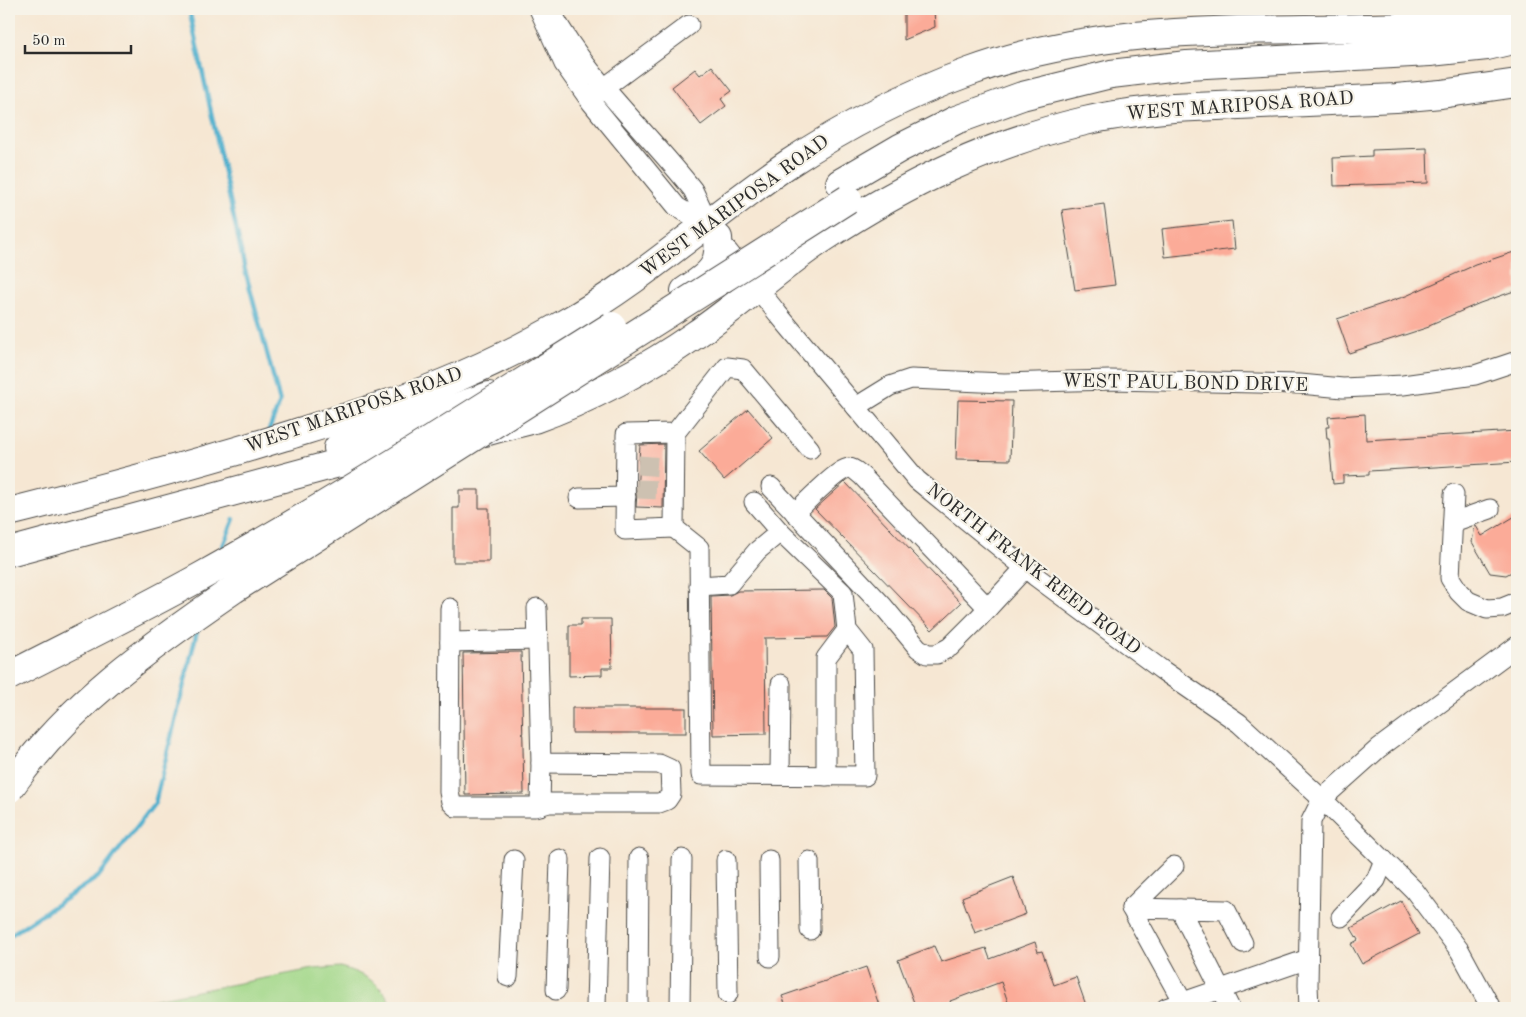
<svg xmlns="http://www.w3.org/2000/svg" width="1526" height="1017" viewBox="0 0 1526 1017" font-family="'Old Standard TT',serif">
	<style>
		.green { fill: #a1d788; stroke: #66815a }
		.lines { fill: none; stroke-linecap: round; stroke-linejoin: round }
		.stream { stroke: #4eafcd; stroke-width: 4.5 }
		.building { fill: #fbab98 }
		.minor-tunnel { stroke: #cdc1b1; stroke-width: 19; stroke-dasharray: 19 9; stroke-linecap: butt }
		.minor-casing { stroke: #494744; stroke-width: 21 }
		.highway-casing { stroke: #494744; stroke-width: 30 }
		.minor { stroke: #fff; stroke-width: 19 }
		.highway { stroke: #fff; stroke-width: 28 }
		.highway-bridge-casing { stroke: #494744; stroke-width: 30; stroke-linecap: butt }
		.highway-bridge { stroke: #fff; stroke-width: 28 }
		.labels { text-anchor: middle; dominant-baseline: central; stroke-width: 4.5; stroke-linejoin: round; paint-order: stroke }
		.street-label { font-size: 19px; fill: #2b2b2b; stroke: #f7f3e8 }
	</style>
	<rect width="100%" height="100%" fill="#f7f3e8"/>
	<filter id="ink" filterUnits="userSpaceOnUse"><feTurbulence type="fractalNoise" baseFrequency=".02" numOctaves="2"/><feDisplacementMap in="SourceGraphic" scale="10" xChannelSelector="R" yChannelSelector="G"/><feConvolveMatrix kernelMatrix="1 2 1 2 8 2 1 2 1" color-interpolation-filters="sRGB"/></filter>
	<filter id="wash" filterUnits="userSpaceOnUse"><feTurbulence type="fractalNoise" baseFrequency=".0096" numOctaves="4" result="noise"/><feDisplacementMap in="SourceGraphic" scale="20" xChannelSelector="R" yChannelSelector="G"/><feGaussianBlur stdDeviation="1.12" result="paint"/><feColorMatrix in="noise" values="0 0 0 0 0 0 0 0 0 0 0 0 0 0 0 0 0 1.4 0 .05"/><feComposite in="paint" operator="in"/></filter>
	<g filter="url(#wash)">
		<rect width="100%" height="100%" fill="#f6e7d3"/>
		<path class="green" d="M 340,967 C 362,973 385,984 392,1008 L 108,1008 L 313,969 Z"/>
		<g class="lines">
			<g class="stream">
				<polyline points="189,9 245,270 280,402 269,430"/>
				<polyline points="220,553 234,519"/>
				<polyline points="9,936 98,877 155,803 198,627"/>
			</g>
		</g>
		<g id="blocks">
			<g class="building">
				<polygon points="904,9 934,9 935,27 904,40"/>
				<polygon points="712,66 732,91 721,99 726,106 701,125 672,87 695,69 700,75"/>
				<polygon points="1427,148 1428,183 1334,186 1333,158 1372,156 1372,150"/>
				<polygon points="1104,204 1115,285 1075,290 1062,210"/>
				<polygon points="1232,221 1235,249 1165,257 1162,229"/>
				<polygon points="1517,251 1517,290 1480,303 1429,325 1429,327 1349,353 1337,319 1406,296 1475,265"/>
				<polygon points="958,400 1012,401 1010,460 956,459"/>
				<polygon points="748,409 773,438 724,480 699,451"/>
				<polygon points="1365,414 1366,440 1517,431 1517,462 1369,471 1369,475 1343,476 1343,483 1333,484 1329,439 1327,439 1326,427 1329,427 1328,417"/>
				<polygon points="664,444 663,508 636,507 640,445"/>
				<polygon points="845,482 961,603 932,630 815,509"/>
				<polygon points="459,490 479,490 479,508 489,508 489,562 453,562 453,508 459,508"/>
				<polygon points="1517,515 1517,569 1506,575 1490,573 1472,542 1475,526 1476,526 1482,536"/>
				<polygon points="824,590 832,598 835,627 827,637 765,638 766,734 713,735 711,596 730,595 738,591"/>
				<polygon points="581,619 611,619 612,668 602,668 602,675 569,676 569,625 581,625"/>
				<polygon points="521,652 524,794 465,795 463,653"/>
				<rect x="572" y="708" width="114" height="25"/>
				<polygon points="1013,877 1026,914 975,933 962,897"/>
				<polygon points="1401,901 1419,934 1362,964 1351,944 1358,940 1351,928"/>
				<polygon points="1035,942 1038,952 1042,951 1054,985 1076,977 1087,1008 1010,1008 1001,982 950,1001 952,1008 916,1008 898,960 934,946 941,962 986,948 990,959"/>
				<polygon points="866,967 880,1008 787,1008 782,996"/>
			</g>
		</g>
	</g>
	<g filter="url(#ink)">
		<use href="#blocks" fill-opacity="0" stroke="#494744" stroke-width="1"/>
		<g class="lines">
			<g class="minor-tunnel">
				<polyline points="638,465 665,467"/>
				<polyline points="637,489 664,490"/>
			</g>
			<defs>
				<g id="minor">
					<polyline points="539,9 564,64 591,102 677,207 706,224 778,314 917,480 1035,576 1162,670 1239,723 1322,799 1414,890 1460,951 1491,1008"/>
					<polyline points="1405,9 1405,27"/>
					<path d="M 552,13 C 587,79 647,131 693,190 L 701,207 L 706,224"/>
					<polyline points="596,94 689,25"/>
					<polyline points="856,407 890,386 911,379 1004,383 1110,380 1210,382 1300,384 1343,388 1403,385 1475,375 1517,361"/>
					<polyline points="675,433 674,528 625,530 626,434 675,433 727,367 743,369 810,449"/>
					<polyline points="771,487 883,606 918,648 927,654 937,654 950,647 976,621 1025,568"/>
					<polyline points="1454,494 1450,578 1459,592 1468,601 1487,609 1502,608 1517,602"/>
					<polyline points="579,498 626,497"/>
					<path d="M 795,513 C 803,505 840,467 849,468 C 854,468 858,473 862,476 L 988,608"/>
					<polyline points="1453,522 1490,509"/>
					<polyline points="674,528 699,548 701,775 865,776 863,650 847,630 843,593 780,532 754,502"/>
					<polyline points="699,586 729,584 757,551 780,532"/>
					<polyline points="450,608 449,792 451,802 456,807 535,807 549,803 659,803 667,800 671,794 670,769 659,764 541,763 537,608"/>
					<polyline points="450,642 538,640"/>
					<polyline points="780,775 781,684"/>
					<polyline points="826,776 826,658 847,630"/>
					<polyline points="540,806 541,763"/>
					<polyline points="726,860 728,994"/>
					<polyline points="769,860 770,957"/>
					<polyline points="809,861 810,930"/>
					<polyline points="1131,908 1174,866"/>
					<polyline points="1180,909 1131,908 1186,1008"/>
					<polyline points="1341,917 1376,880 1384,860"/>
					<polyline points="508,977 514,860"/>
					<polyline points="556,990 560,859"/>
					<polyline points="596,1006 600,858"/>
					<polyline points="638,1008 639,858"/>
					<polyline points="680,1008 682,859"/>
					<polyline points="1166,1008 1308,959"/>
					<polyline points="1230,1008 1180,909 1226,910 1243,943"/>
					<polyline points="1309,1008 1308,985 1311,821 1322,799 1379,748 1517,646"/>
				</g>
				<g id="highway">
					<polyline points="840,183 900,148 956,120 1022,96 1111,74 1187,65 1430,52 1487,46 1517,39"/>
					<path d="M 685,291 C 708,275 721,269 718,238"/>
					<path d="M 485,432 C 501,427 518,424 534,419 C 588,400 648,368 695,335 C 740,305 779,267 825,237 C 906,184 990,143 1085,121 C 1113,114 1143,111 1173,108 L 1396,98 L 1441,94 L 1517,83"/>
					<polyline points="338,448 489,396"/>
					<path d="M 9,512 C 101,489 193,465 283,437 C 338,420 393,404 446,382 C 486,366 525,346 562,325 C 643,280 711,216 788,164 C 844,127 905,95 969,72 C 1095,25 1231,31 1363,28 C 1415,27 1467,27 1517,17"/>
					<polyline points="9,552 335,464 419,447"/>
				</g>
			</defs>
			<use href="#minor" class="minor-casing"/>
			<use href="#highway" class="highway-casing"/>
			<use href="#minor" class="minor"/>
			<use href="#highway" class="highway"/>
			<defs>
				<g id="highway-bridge">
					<path d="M 9,676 C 73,643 137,612 200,577 C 341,499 476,411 612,326"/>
					<path d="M 9,789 C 67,705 151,646 234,589 L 848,199"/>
				</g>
			</defs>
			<use href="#highway-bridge" class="highway-bridge-casing"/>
			<use href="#highway-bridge" class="highway-bridge"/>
		</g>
	</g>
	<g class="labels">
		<g class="street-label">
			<text transform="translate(1240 107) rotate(-4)">WEST MARIPOSA ROAD</text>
			<text transform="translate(735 207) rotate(-36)">WEST MARIPOSA ROAD</text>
			<text transform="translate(1185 384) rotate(1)">WEST PAUL BOND DRIVE</text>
			<text transform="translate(354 411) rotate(-19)">WEST MARIPOSA ROAD</text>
			<text transform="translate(1033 570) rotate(38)">NORTH FRANK REED ROAD</text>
		</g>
	</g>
	<rect width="1526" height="1017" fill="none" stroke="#f7f3e8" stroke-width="30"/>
	<path d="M25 45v8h106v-8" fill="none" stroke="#2b2b2b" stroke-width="2.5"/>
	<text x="32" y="45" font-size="15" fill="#2b2b2b" stroke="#f7f3e8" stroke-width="4" paint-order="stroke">50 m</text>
</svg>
